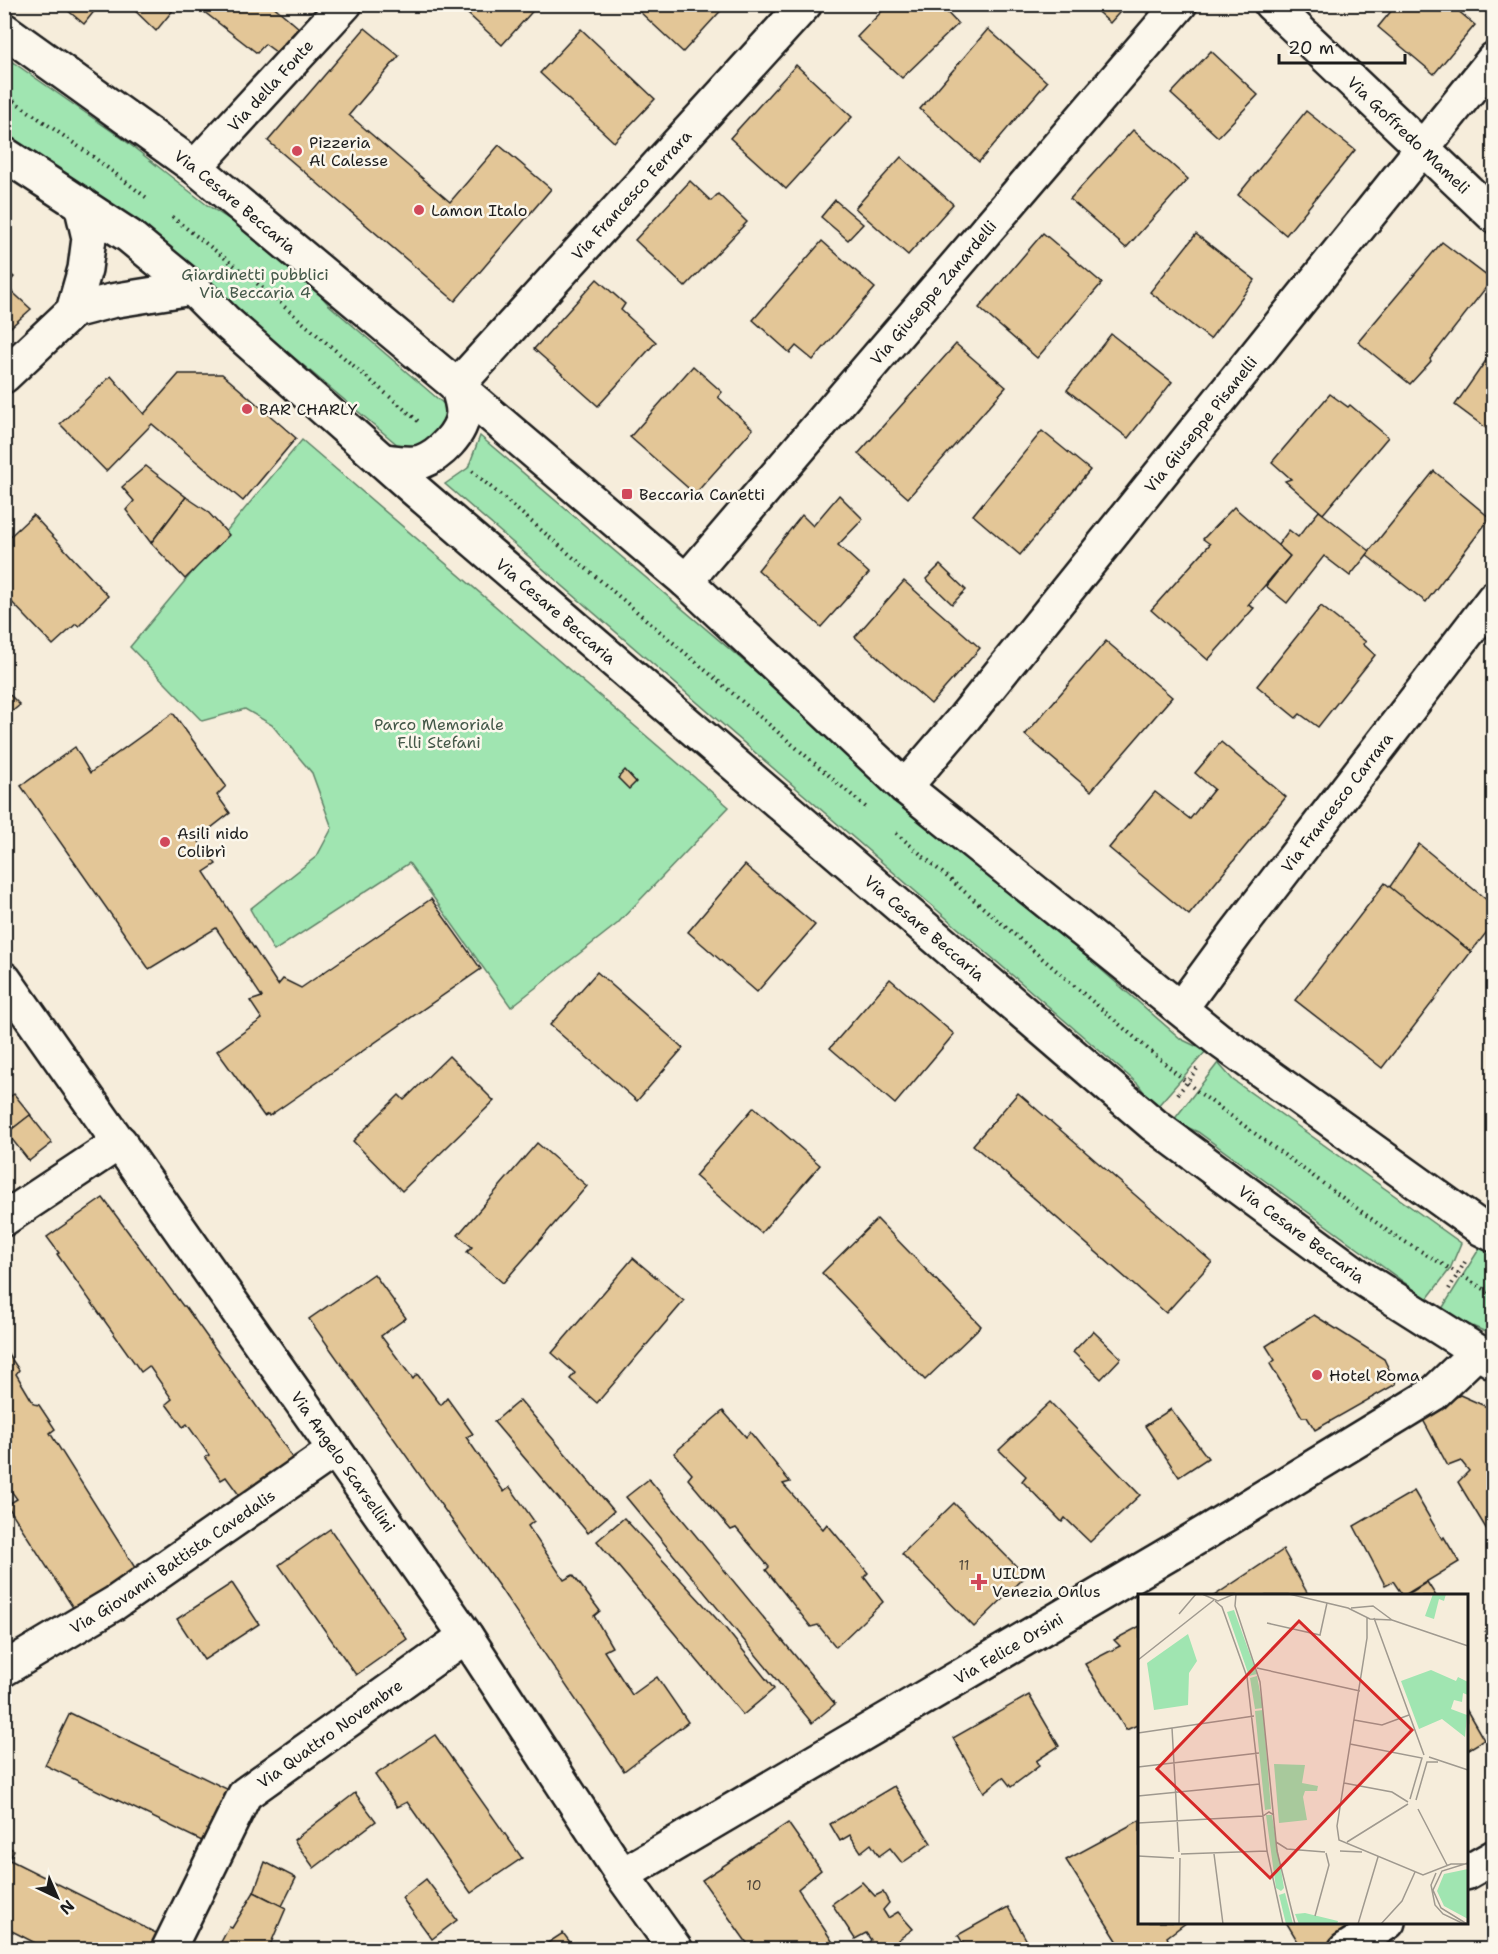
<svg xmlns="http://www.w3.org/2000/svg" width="1498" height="1954" viewBox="0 0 1498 1954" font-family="'Shantell Sans',sans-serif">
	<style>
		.green { fill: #a0e5b1; stroke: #5e8066; stroke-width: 1.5 }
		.building { fill: #e3c697; stroke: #1c1c1c; stroke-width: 1.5 }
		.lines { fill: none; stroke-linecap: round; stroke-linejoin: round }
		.minor-casing { stroke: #1c1c1c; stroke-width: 38 }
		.path { stroke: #1c1c1c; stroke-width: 4; stroke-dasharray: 1.5 4.5; stroke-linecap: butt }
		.minor { stroke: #fbf7ec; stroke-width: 33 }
		.poi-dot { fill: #d1495b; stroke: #fbf7ec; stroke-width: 2 }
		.labels { text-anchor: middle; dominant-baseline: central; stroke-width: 5; stroke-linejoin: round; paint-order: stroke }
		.number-label { font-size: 14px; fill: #4e463b }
		.street-label { font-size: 16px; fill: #1c1c1c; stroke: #fbf7ec }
		.poi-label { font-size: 16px; fill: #1c1c1c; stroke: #fbf7ec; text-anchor: start }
		.park-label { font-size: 16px; fill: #445849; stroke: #fbf7ec }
		.inset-road { fill: none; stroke: #9f998f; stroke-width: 1.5 }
		.view { fill: #d62828; fill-opacity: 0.15; stroke: #d62828; stroke-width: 3 }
		.inset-edge { fill: none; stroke: #1c1c1c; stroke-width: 3 }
	</style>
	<rect width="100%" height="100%" fill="#f6eddb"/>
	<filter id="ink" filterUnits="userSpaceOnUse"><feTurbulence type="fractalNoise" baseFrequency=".0167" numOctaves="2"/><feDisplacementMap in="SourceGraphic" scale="12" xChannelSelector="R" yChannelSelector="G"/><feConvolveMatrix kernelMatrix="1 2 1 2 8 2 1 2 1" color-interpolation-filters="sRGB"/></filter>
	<g filter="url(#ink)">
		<g class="green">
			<polygon points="4,56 123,139 207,205 270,246 299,271 329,305 445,405 445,422 422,447 399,446 277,343 254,330 65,184 34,153 5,133"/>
			<polygon points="480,436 884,781 1181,1039 1206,1051 1156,1108 1138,1084 445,484 468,468"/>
			<polygon points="302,440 729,807 617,924 511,1007 409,863 274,951 250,909 317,856 332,828 312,773 272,725 245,709 202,721 130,647"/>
			<polygon points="1218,1063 1233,1080 1461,1243 1450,1269 1427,1299 1198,1132 1173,1121"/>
			<polygon points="1481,1246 1493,1256 1493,1335 1440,1312"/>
		</g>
		<g class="building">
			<polygon points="60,4 100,4 84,24"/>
			<polygon points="128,4 178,4 156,31"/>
			<polygon points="194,4 271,4 299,28 276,52 265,44 257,53"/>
			<polygon points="457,4 539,4 502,45"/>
			<polygon points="646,4 727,4 683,52 640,12"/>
			<polygon points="889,4 939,4 958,24 902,78 857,37"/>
			<polygon points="1089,4 1127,4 1110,23"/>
			<polygon points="1397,4 1450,4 1475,25 1434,74 1378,27"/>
			<polygon points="365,28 399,56 349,115 450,202 499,145 551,189 455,301 268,141"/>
			<polygon points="581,29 655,99 614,142 540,73"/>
			<polygon points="988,29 1047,82 979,162 920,109"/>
			<polygon points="1211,51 1258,95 1218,137 1171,94"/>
			<polygon points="796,65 852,117 786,189 730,138"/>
			<polygon points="1306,111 1355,150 1286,235 1238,195"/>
			<polygon points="1133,130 1188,179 1126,248 1070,199"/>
			<polygon points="901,157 953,204 908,255 855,208"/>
			<polygon points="690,181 711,201 718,194 747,222 685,287 635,240"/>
			<polygon points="835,200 863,224 848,240 821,217"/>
			<polygon points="1043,233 1102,283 1037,358 979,308"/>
			<polygon points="1196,234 1255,280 1210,339 1150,292"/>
			<polygon points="822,241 875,288 813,360 796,346 790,353 753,320"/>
			<polygon points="1442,242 1492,280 1430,359 1431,361 1410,384 1358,342"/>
			<polygon points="4,268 14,277 6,286 31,309 4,333"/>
			<polygon points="597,279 625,304 621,310 656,342 598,406 534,349"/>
			<polygon points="1111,334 1172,382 1128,438 1067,390"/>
			<polygon points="956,344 1006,387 908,498 858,454"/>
			<polygon points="1494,349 1494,434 1455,405"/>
			<polygon points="693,366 722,392 718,397 753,429 695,494 630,437"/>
			<polygon points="179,374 222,374 296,438 243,501 152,424 106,471 60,424 111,376 144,414"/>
			<polygon points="1330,394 1348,407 1350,405 1388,437 1323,514 1285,481 1291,479 1272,462"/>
			<polygon points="1042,431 1090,470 1020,555 973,515"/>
			<polygon points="146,466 186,497 151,543 126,510 134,501 122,487"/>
			<polygon points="1434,471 1490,518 1426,602 1366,555"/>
			<polygon points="839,495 863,519 838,545 869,573 821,627 758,570 802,515 813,526"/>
			<polygon points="186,497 207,511 229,535 185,579 151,543"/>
			<polygon points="1234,507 1290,556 1248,605 1254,608 1208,660 1151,610 1210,544 1203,539"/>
			<polygon points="1319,511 1370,551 1350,576 1324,556 1287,603 1266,586 1290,556 1278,545 1289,530 1298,537"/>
			<polygon points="33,515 108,596 79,626 76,624 53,645 4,594 4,542"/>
			<polygon points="940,565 966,590 952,604 926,579"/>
			<polygon points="904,581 980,648 931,704 855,637"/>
			<polygon points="1321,606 1366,642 1363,644 1375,655 1318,727 1300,714 1296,718 1257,686"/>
			<polygon points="1106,641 1172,697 1091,791 1025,735"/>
			<polygon points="4,689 20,705 4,718"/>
			<polygon points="173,713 226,786 217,795 230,813 197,839 216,864 204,872 278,985 283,979 301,988 431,899 481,969 269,1116 268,1114 264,1116 217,1051 262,1019 250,1001 262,997 216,928 149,969 21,786 75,747 90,773"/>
			<polygon points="1221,742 1286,797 1189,915 1109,848 1155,792 1190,819 1214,789 1195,773"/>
			<polygon points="625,770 636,782 629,789 618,778"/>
			<polygon points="1419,844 1494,906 1494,923 1471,952 1389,888"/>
			<polygon points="745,865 815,925 757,992 688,932"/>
			<polygon points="1385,883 1471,952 1382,1068 1295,1000"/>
			<polygon points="597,972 683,1048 637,1101 550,1025"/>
			<polygon points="890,979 954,1034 895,1104 830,1048"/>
			<polygon points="449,1056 494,1101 402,1191 353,1141 399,1095 404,1100"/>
			<polygon points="1018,1093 1212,1262 1166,1313 973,1145"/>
			<polygon points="14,1094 31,1115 7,1133 4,1129 4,1101"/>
			<polygon points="754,1107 820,1165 761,1233 695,1176"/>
			<polygon points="30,1115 52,1143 29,1161 7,1133"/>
			<polygon points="537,1143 587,1186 503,1283 467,1252 472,1247 458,1235"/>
			<polygon points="103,1198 183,1306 185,1306 287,1449 295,1464 242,1499 226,1477 221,1480 205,1458 209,1455 187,1424 183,1427 166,1404 172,1399 149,1366 141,1372 57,1254 59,1253 47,1237"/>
			<polygon points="877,1219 981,1326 925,1380 822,1273"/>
			<polygon points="633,1258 684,1301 597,1403 570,1379 575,1373 552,1353"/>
			<polygon points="374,1274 406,1318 381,1336 413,1379 417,1374 441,1405 447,1398 473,1434 466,1437 504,1492 510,1487 534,1521 528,1526 564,1580 573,1575 600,1611 594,1616 612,1647 604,1651 632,1695 657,1677 688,1722 624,1771 500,1588 309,1319"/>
			<polygon points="1314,1315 1384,1359 1396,1384 1315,1430 1307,1417 1302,1417 1270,1364 1275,1360 1266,1346"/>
			<polygon points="1093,1331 1121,1358 1101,1379 1073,1352"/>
			<polygon points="4,1348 19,1370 16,1374 34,1404 39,1405 55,1429 50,1433 139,1574 79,1617 7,1505 17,1499 4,1481"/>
			<polygon points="1460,1395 1494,1410 1494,1526 1487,1530 1458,1482 1469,1471 1461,1461 1448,1466 1421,1416"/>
			<polygon points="520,1400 614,1511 588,1533 494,1422"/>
			<polygon points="1050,1402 1140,1495 1090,1542 1065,1518 1062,1522 1022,1481 1026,1476 999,1450"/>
			<polygon points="1171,1409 1208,1458 1179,1477 1145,1426"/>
			<polygon points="723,1411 746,1437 750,1432 790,1482 783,1484 823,1529 827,1524 868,1573 864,1577 883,1602 836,1647 818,1625 811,1627 766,1570 769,1567 736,1528 731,1530 688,1479 692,1474 674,1453"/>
			<polygon points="649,1479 835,1704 812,1723 626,1497"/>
			<polygon points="1414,1491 1442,1539 1444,1537 1459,1562 1403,1596 1393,1581 1385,1585 1354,1526"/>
			<polygon points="954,1503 1026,1576 974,1627 902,1554"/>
			<polygon points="624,1518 726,1629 774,1689 743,1715 597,1541"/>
			<polygon points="330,1529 407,1639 356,1675 279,1565"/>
			<polygon points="1283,1550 1309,1596 1214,1596"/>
			<polygon points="1427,1582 1436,1596 1405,1596"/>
			<polygon points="232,1583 259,1624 204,1660 177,1619"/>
			<polygon points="1140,1626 1140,1724 1126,1730 1085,1664 1120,1646 1114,1640"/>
			<polygon points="1494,1626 1494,1646 1485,1631"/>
			<polygon points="1029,1695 1059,1746 1036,1761 1039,1766 1011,1787 1003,1777 984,1792 953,1738"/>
			<polygon points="1466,1709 1484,1740 1466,1751"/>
			<polygon points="70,1713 231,1791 206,1843 45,1765"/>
			<polygon points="435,1735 522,1858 471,1893 407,1802 397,1807 375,1775"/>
			<polygon points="894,1786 931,1843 902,1863 890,1848 879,1856 871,1844 861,1852 850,1835 840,1841 830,1824"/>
			<polygon points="355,1793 376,1821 314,1868 294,1840"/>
			<polygon points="1140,1820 1140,1922 1187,1922 1167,1937 1173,1950 1123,1950 1066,1860"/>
			<polygon points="788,1823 821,1870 798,1889 838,1950 752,1950 702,1880"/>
			<polygon points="4,1845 14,1850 4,1871"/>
			<polygon points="10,1860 164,1937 158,1950 49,1950 4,1927 4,1871"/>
			<polygon points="265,1862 296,1878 282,1906 254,1892"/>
			<polygon points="426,1879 457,1920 432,1939 402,1898"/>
			<polygon points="862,1882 875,1896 883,1892 889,1903 883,1910 888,1918 898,1912 913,1929 898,1940 904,1950 862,1950 871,1940 866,1933 855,1939 832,1904"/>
			<polygon points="254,1892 286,1908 268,1950 223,1950 219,1946 229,1927 232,1928"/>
			<polygon points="1008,1907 1032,1950 967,1950 958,1935"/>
			<polygon points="1286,1922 1362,1922 1319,1950 1303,1950"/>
			<polygon points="563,1933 576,1950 537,1950"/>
			<polygon points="381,1941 400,1950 378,1950"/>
		</g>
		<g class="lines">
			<defs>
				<g id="minor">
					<path id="s1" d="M 1271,4 L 1494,216"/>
					<path id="s2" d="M 4,30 L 195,167 L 457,386 L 686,581 L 905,787 L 1219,1040 L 1482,1229 L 1494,1235"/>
					<path id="s3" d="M 4,154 L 129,236 L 192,288 L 224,320 L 413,488 L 1154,1125 L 1360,1277 L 1494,1362"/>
					<path id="s4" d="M 195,167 L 345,4"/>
					<polyline points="73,311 111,301 192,288"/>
					<polyline points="4,376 73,311 85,269 89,238 81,204"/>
					<path id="s5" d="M 383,461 C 395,462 410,465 421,462 C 440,455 462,433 463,413 C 463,403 460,395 457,386 L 805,4"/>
					<path id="s6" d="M 686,581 L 1180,4"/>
					<path id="s7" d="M 905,787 L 965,717 L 1494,59"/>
					<path id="s8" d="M 4,979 L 466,1636 L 622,1875 L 676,1950"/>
					<path id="s9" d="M 1181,1008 L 1236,933 L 1494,598"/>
					<polyline points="4,1219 120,1142"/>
					<path id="s10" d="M 4,1669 L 115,1603 L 335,1450"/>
					<polyline points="1466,1873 1494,1857"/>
					<path id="s11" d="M 622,1875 L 1203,1534 L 1433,1394 L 1477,1352"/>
					<path id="s12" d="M 168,1950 L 245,1794 L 466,1636"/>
					<polyline points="1345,1950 1388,1922"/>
				</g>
			</defs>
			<use href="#minor" class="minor-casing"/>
			<g class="path">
				<polyline points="4,94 92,156 147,198"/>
				<polyline points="172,217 253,280 418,421"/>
				<polyline points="472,471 868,809"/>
				<polyline points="896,833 1197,1091 1392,1234 1494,1295"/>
				<polyline points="1178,1094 1197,1069"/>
				<polyline points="1449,1289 1465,1262"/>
			</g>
			<use href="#minor" class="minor"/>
		</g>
	</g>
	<g class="poi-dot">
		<circle cx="297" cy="151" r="6"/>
		<circle cx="419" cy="210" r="6"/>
		<circle cx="247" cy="409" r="6"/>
		<rect x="621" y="488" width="12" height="12" rx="3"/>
		<circle cx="165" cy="842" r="6"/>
		<circle cx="1317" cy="1375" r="6"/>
		<path d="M976 1573h6v6h6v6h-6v6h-6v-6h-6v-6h6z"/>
	</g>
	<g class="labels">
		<g class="number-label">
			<text x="964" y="1565">11</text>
			<text x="754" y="1885">10</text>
		</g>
		<g class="street-label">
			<text stroke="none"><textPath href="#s4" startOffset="111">Via della Fonte</textPath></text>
			<text stroke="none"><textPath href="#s1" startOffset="190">Via Goffredo Mameli</textPath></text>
			<text stroke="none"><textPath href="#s5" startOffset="392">Via Francesco Ferrara</textPath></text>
			<text stroke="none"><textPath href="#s2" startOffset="288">Via Cesare Beccaria</textPath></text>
			<text stroke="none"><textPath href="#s6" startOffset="380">Via Giuseppe Zanardelli</textPath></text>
			<text stroke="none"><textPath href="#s7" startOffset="468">Via Giuseppe Pisanelli</textPath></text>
			<text stroke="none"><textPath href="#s3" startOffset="718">Via Cesare Beccaria</textPath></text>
			<text stroke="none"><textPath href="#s9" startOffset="258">Via Francesco Carrara</textPath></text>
			<text stroke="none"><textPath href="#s3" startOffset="1204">Via Cesare Beccaria</textPath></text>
			<text stroke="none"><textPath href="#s3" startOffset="1690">Via Cesare Beccaria</textPath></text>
			<text stroke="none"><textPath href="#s8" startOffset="590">Via Angelo Scarsellini</textPath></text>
			<text stroke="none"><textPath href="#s10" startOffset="200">Via Giovanni Battista Cavedalis</textPath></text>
			<text stroke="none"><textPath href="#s11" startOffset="448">Via Felice Orsini</textPath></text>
			<text stroke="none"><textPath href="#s12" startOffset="278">Via Quattro Novembre</textPath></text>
		</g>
		<g class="poi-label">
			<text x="309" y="142">Pizzeria<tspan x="309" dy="18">Al Calesse</tspan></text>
			<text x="431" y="210">Lamon Italo</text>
			<text x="259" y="409">BAR CHARLY</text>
			<text x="639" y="494">Beccaria Canetti</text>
			<text x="177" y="833">Asili nido<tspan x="177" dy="18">Colibrì</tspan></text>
			<text x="1329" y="1375">Hotel Roma</text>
			<text x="992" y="1573">UILDM<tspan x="992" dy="18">Venezia Onlus</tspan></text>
		</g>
		<g class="park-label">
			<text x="255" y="274">Giardinetti pubblici<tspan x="255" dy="18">Via Beccaria 4</tspan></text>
			<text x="439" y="724">Parco Memoriale<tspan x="439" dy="18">F.lli Stefani</tspan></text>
		</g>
	</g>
	<g transform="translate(1138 1594)">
		<rect width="330" height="330" fill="#f6eddb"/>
		<path d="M 295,0 L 308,0 L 306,7 L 301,5 L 296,25 L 287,22 ZM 96,16 L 119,80 L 111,82 L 89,18 ZM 50,40 L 59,67 L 51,79 L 50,111 L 16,116 L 9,69 ZM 293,76 L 318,87 L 320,83 L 330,88 L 330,101 L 325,99 L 324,108 L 316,106 L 313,115 L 329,121 L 327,143 L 304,125 L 281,135 L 263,87 ZM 119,82 L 125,114 L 117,115 L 112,84 ZM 125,116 L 133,215 L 127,216 L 117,117 ZM 136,170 L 167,171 L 164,189 L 180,192 L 179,197 L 167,197 L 165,203 L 169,226 L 141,229 ZM 128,221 L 134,221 L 146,294 L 143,297 L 138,294 ZM 330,275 L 330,325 L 306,312 L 299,297 L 306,280 ZM 147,299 L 155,330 L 148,330 L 141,301 ZM 167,319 L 200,327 L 199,330 L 161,330 L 157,320 Z" fill="#a0e5b1"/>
		<path class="inset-road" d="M 64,0 L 80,7 L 96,0M 98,0 L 97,12 L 122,88 L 139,257 L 157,330M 151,0 L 210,14 L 232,25 L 254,26 L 330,52M 77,7 L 84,13 L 109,83 L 129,257 L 145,330M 213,14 L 235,12 L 254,26M 41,20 L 58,0M 229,23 L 229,44 L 199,232 L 201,246 L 285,281 L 313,270 L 330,270M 236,24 L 286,161M 129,29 L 182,41 L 189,9M 0,66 L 76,6M 119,74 L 222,97M 216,126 L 244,131 L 271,121M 34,134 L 41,258M 0,139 L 116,122M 212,150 L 284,164 L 272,205M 291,163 L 330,176M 0,173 L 121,159M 206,189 L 254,198 L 270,208M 0,202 L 122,190M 278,206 L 289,168 L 300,168M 280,215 L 309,271M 0,229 L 125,222 L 131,218 L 136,221M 138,248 L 149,255 L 187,258M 209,248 L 270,210M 202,257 L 224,258M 43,260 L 129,257M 76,260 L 85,330M 0,262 L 36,264M 298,279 L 293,291 L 297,311 L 305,320 L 326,330M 177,322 L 191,271 L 188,259M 41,330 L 42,264M 220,330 L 240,263M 243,330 L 264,307 L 277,278M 329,330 L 303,314 L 295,296 L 304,277 L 330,269"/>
		<path class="view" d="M 161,27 L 274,136 L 132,284 L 19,175 Z"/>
		<rect width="330" height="330" class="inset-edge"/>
	</g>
	<rect width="1498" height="1954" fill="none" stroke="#fbf7ec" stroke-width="24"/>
	<rect x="12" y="12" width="1474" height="1930" fill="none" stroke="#1c1c1c" stroke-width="2" filter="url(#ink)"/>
	<g transform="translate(57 1897) rotate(136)" stroke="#fbf7ec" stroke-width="4.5" paint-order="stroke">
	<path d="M0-4.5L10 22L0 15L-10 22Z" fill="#1c1c1c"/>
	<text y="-9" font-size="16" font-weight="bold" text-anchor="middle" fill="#1c1c1c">N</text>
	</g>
	<path d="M1279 54v9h126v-9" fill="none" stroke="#1c1c1c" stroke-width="3"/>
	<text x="1288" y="54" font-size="18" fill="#1c1c1c" stroke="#fbf7ec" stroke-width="4.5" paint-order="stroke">20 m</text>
</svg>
